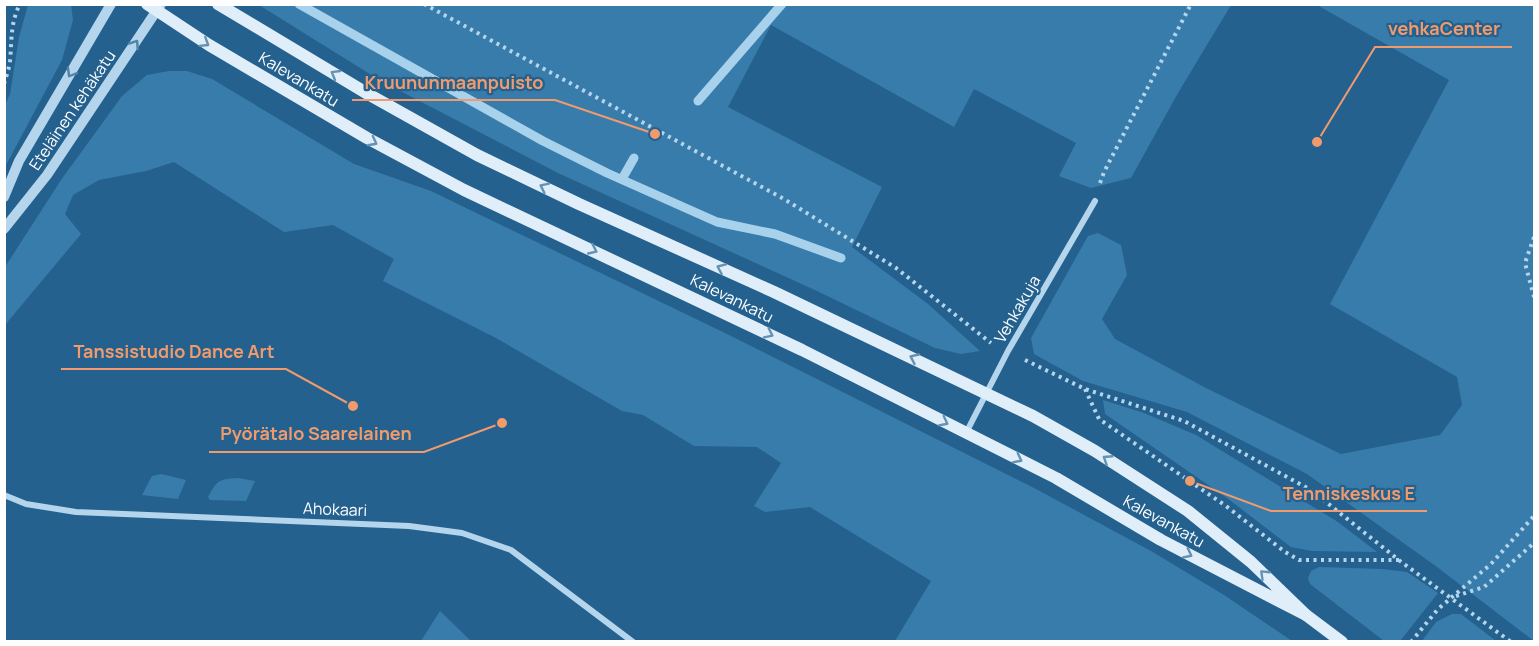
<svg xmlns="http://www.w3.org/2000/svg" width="1539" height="646" viewBox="0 0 1539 646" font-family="Manrope,sans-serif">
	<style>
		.green { fill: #387cab }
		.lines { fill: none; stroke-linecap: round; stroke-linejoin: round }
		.stream { stroke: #a8d1ec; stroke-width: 9 }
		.path { stroke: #b4d5eb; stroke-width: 4; stroke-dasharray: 3 4.5; stroke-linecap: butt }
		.minor { stroke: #b4d5eb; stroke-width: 6 }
		.tertiary { stroke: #b4d5eb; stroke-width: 10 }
		.secondary { stroke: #dfeef9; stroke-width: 12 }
		.oneway { stroke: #6592b3 }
		.oneway2 { stroke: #4f84aa }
		.labels { text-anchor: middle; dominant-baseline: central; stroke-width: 4.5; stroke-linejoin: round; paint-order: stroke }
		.street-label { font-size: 16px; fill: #fff; stroke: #24618e }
		.leader { fill: none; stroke: #f19b6d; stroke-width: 2 }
		.callout-dot { fill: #f19b6d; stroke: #24618e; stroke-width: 2 }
		.callout-label { font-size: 18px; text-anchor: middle; font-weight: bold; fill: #f19b6d; stroke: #24618e; stroke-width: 4.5; stroke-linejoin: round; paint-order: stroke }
	</style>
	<rect width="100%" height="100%" fill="#24618e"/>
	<g class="green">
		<polygon points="28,5 71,5 73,20 62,60 5,167 5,105 10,94 19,37"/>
		<polygon points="259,5 1231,5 1178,93 1131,178 1091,188 1059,176 1076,143 974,89 954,127 771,25 728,107 882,187 852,247 928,304 980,351 961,354 935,348 817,291 558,173 381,81"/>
		<polygon points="1317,5 1534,5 1534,641 1437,567 1307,474 1187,412 1083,381 1034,354 1031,338 1088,236 1098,233 1121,245 1127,275 1102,319 1115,339 1206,388 1341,454 1440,435 1462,405 1457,377 1330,304 1449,80"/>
		<polygon points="169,71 187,71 212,79 354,164 431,191 727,334 1036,489 1151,551 1224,595 1292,641 895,641 931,581 810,507 765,512 754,506 781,463 757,447 694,446 643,415 622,411 496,338 383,281 394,259 333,225 284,232 174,162 146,171 99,180 73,195 65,214 81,234 5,325 5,267 61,180 122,96 147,75"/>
		<polygon points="1103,400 1144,413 1196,435 1338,522 1377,552 1312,551 1291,547 1227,498 1105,414"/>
		<polygon points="161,474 186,480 178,499 142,495 152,476"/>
		<path d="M 238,478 L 255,481 L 246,501 L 210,500 L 208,497 C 217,480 219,479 238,478 Z"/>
		<polygon points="1319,567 1382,569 1407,572 1438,593 1400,641 1384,641 1310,584 1308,578 1311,571"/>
		<polygon points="440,611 471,641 421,641"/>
		<polygon points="1452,614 1461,614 1496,641 1422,641 1436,622"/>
	</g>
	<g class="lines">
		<g class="stream">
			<polyline points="299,4 543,141 607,173 717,222 775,234 841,258"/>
			<polyline points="698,101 782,4"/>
			<polyline points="622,179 634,158"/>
		</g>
		<g class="path">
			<polyline points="424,4 784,199 896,268 991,343"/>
			<path d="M 4,84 C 6,77 9,69 10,61 C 12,41 10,23 20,4"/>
			<polyline points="1100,183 1104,172 1191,4"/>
			<polyline points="1534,237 1525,263 1534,297"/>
			<polyline points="1025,360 1085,389 1184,421 1311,490 1400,561 1511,642"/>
			<polyline points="1085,389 1099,419 1226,506 1285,552 1299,560 1399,560"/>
			<polyline points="1456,596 1484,587 1534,543"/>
			<polyline points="1411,642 1438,609 1491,564 1534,516"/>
		</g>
		<g class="minor">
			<polyline points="966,433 1008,351 1095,201"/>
			<polyline points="4,495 26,504 76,512 409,526 462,533 511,550 633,642"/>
		</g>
		<g class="tertiary">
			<polyline points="4,197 19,161 111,4"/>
			<polyline points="4,229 47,175 161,4"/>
		</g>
		<g class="secondary">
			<polyline points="147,4 209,45 367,138 464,190 802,350 1056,478 1161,540 1306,615"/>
			<polyline points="218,4 368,94 477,155 579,204 774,292 1033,416 1095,451 1188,511 1251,562 1306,615 1342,642"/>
		</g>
	</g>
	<defs><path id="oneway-chevron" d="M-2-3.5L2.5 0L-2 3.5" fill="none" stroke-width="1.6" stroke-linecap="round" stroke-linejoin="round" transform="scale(1.5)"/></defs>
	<g class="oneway">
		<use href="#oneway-chevron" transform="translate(205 43) rotate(32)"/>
		<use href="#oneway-chevron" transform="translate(335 74) rotate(-150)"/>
		<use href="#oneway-chevron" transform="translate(373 142) rotate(28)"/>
		<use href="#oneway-chevron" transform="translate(544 187) rotate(-154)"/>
		<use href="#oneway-chevron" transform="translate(593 250) rotate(25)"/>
		<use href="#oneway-chevron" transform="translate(721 268) rotate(-156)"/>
		<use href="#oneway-chevron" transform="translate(769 334) rotate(26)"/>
		<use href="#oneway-chevron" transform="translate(914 358) rotate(-155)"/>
		<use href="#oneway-chevron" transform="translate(944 422) rotate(27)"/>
		<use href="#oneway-chevron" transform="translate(1018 459) rotate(27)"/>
		<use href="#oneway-chevron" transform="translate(1107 459) rotate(-147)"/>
		<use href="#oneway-chevron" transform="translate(1188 554) rotate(27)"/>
		<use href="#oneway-chevron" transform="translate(1264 574) rotate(-136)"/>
	</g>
	<g class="oneway2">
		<use href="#oneway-chevron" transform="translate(135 44) rotate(-56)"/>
		<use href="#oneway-chevron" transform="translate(71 73) rotate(120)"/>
	</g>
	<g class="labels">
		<g class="street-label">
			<text transform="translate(299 79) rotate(31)">Kalevankatu</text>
			<text transform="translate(72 110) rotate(-56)">Eteläinen kehäkatu</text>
			<text transform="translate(732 298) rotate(26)">Kalevankatu</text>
			<text transform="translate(1017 309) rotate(-60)">Vehkakuja</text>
			<text transform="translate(335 509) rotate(2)">Ahokaari</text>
			<text transform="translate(1164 521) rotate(29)">Kalevankatu</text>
		</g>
	</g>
	<path class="leader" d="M1317 142L1375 47H1512M655 134L555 100H352M353 406L286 369H61M502 423L424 452H209M1190 481L1271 511H1427"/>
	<g class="callout-dot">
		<circle cx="1317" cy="142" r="6"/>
		<circle cx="655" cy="134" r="6"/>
		<circle cx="353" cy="406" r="6"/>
		<circle cx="502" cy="423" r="6"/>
		<circle cx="1190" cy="481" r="6"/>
	</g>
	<g class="callout-label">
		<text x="1444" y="35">vehkaCenter</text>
		<text x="454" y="89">Kruununmaanpuisto</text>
		<text x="174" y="358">Tanssistudio Dance Art</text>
		<text x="316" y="440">Pyörätalo Saarelainen</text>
		<text x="1349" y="500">Tenniskeskus E</text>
	</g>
	<rect width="1539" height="646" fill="none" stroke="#ffffff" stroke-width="12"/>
</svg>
